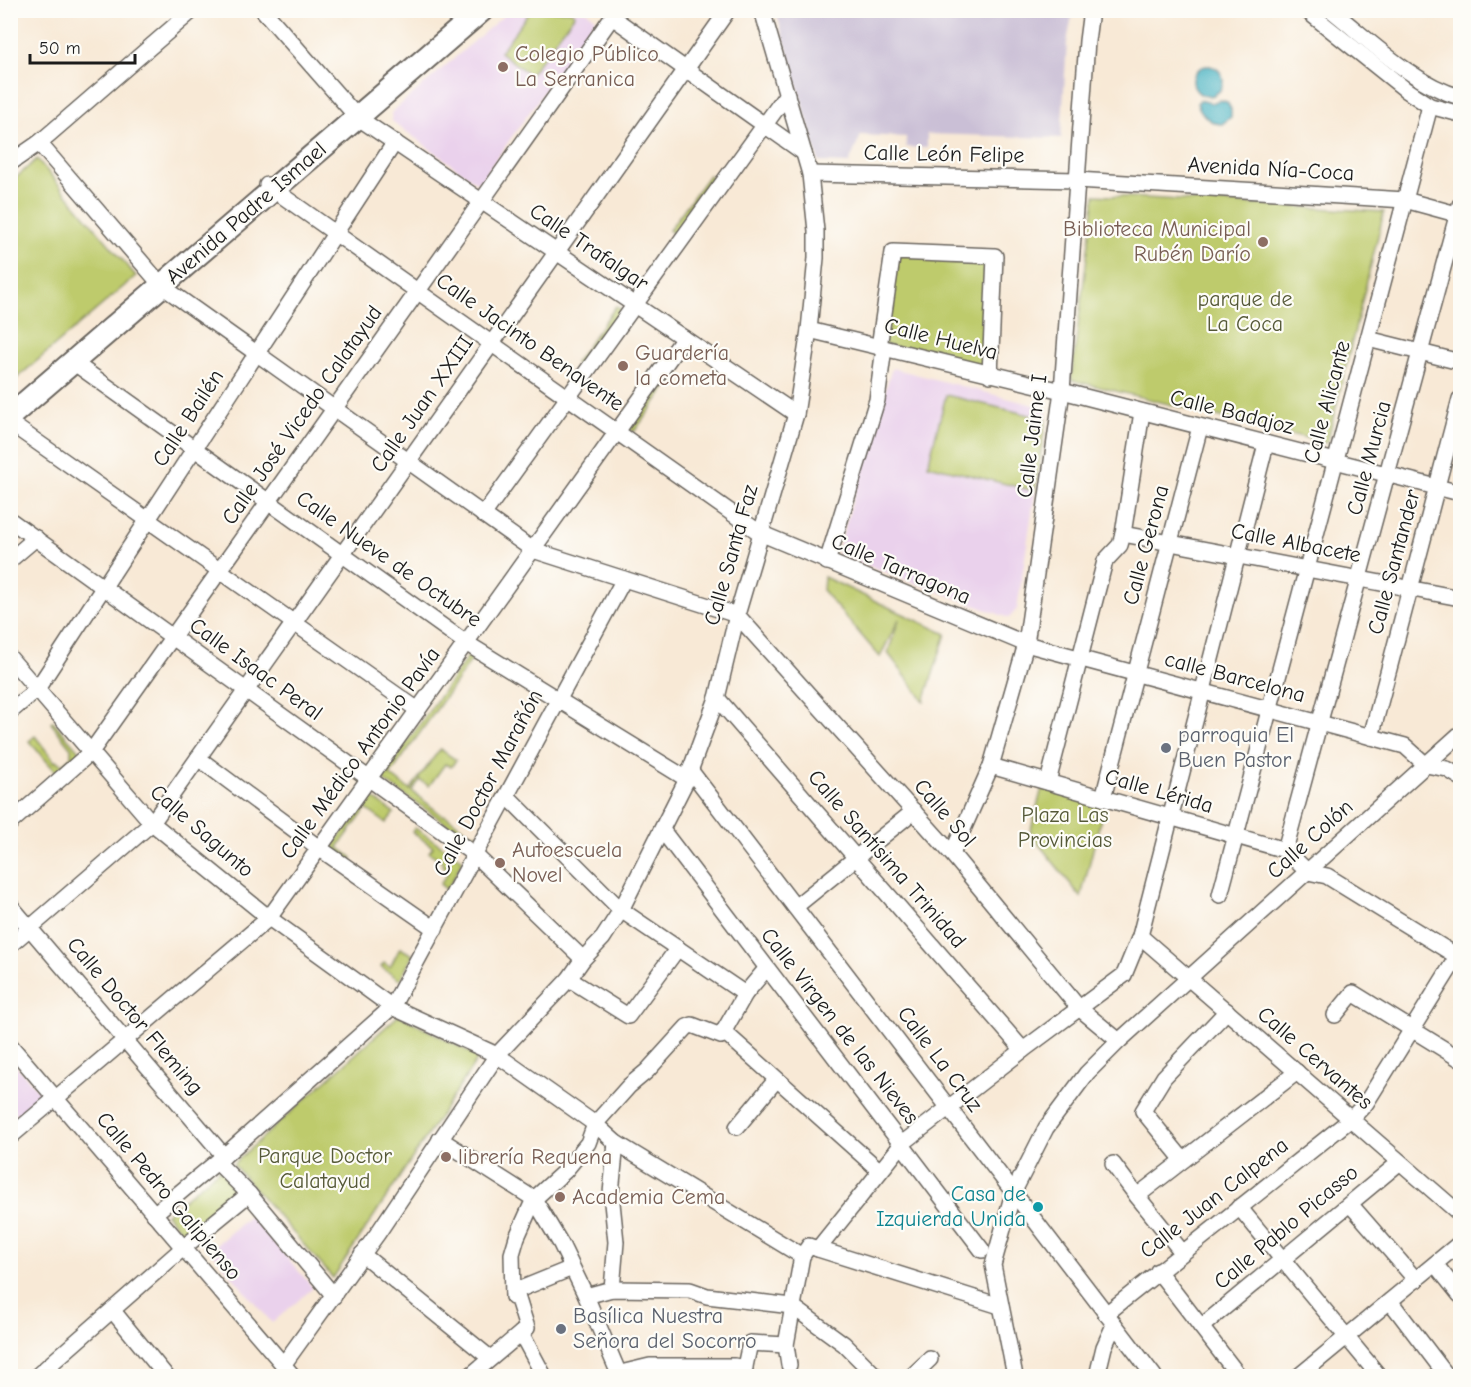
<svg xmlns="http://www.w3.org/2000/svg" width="1471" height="1387" viewBox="0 0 1471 1387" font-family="'Comic Neue',sans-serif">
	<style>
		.built { fill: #ead1ec }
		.industrial { fill: #cabfd6 }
		.green { fill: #becb6c; stroke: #6d7444; stroke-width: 1.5 }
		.water { fill: #44b1c1; stroke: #30666e; stroke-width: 1.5 }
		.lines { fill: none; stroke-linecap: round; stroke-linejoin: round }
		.street-casing { stroke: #69645d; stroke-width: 18 }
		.secondary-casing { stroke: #69645d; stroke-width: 26 }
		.street { stroke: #fff; stroke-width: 15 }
		.secondary { stroke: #fff; stroke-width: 22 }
		.education-dot { fill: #8d6e63; stroke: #fdfcf7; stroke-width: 2 }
		.worship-dot { fill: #6b7280; stroke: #fdfcf7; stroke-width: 2 }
		.culture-dot { fill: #0f9aa8; stroke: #fdfcf7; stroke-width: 2 }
		.labels { text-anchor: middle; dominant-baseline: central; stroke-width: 4.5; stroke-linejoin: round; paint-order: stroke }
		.education-label { font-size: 22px; fill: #785e54; stroke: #fdfcf7; text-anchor: start }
		.street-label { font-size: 22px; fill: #1c1c1c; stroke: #fdfcf7 }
		.park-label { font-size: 22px; fill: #555938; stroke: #fdfcf7 }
		.worship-label { font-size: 22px; fill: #5b616d; stroke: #fdfcf7; text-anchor: start }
		.culture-label { font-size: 22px; fill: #0d838f; stroke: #fdfcf7; text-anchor: end }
	</style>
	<rect width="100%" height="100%" fill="#fdfcf7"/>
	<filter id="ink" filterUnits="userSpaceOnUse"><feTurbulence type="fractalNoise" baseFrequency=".0167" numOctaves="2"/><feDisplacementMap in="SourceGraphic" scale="12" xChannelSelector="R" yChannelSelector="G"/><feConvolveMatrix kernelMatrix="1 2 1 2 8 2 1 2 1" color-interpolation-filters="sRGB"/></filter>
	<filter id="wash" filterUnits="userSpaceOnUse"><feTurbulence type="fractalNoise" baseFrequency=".008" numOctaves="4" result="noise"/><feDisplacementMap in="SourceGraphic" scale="24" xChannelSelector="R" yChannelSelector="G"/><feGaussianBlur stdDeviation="1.35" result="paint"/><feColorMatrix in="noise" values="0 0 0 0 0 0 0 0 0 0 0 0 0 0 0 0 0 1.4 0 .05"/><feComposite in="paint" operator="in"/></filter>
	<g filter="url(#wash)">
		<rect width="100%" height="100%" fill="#f8e9d6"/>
		<g class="built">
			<polygon points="509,11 586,11 593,16 595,20 482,179 477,183 392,121 391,113"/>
			<polygon points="892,368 1045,408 1047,415 1017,609 1009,618 837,554"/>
			<polygon points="10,1059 41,1094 41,1100 20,1117 13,1110 11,1111"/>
			<polygon points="251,1215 313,1288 272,1323 210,1250"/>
		</g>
		<polygon class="industrial" points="776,11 1073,11 1067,42 1061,138 927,134 927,148 906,147 906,137 861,135 849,163 819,162"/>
		<g class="green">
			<polygon points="531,10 570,11 575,14 530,75 500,52"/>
			<polygon points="37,159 136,276 11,383 11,182"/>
			<polygon points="709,175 715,180 675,235 669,230"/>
			<polygon points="1095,195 1384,212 1327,443 1071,380"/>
			<polygon points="898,252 991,260 986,370 883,344"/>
			<polygon points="616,306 622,310 581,367 575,363"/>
			<polygon points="683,353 688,357 634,432 629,428"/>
			<polygon points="946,395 1046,419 1035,491 928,465"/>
			<polygon points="824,577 946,634 924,701 888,653 899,619 880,657 823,591"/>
			<polygon points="469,655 473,658 390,775 410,790 440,749 456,760 451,767 445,764 429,786 420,780 412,791 443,816 445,815 472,834 477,833 472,841 383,780 384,774"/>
			<polygon points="53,721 79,751 79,755 57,773 29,741 35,736 55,762 57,761 62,765 71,757 71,748 51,723"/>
			<polygon points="1042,788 1104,806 1081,897 1030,833"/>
			<polygon points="372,797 394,813 386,823 366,809 338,847 352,858 350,861 331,848 366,798"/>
			<polygon points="415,828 463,860 447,890 440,884 449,871 442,865 443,862 429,852 433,847 412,832"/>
			<polygon points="400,948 413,955 400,980 381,967 384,963 390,967"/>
			<polygon points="399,1015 479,1057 333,1278 233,1164"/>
			<polygon points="221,1168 244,1191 188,1239 166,1214"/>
		</g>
		<g class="water">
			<circle cx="1208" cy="81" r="15"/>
			<path d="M 1200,100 L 1211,103 L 1220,100 L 1227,102 L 1231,109 L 1231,117 L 1222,124 C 1210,124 1201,114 1197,103 Z"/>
		</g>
	</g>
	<g filter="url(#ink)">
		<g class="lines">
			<defs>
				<g id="street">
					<polyline points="263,10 357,117 796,414"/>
					<polyline points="762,10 810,174 816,231 816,258 809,330 796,414 737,615 717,698 687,779 621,910 603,938 583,959 569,979 497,1055 595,1124 616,1143 802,1256"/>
					<polyline points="1306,10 1406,90 1430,106 1460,114"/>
					<path d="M 1331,10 C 1370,41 1413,84 1460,97"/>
					<polyline points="39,143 162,286 533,550 737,615 952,854 1079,1008 1119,1041"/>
					<polyline points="10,163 39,143 193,10"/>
					<polyline points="810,174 1077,180 1405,200 1460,215"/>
					<polyline points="267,185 760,533 1026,644 1405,746 1426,765 1447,769 1460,777"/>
					<polyline points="809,330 1062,391 1460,493"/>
					<polyline points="1368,339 1460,362"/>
					<polyline points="879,347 893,252 995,256 990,375"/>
					<polyline points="73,362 466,643 687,779"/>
					<polyline points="10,423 418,710"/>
					<polyline points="483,515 787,94"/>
					<polyline points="10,520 475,855 583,959"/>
					<polyline points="1123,534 1460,598"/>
					<polyline points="10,560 36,538"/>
					<polyline points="827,562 877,400 884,348"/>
					<polyline points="10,658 152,823 269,918 392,1007 624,579"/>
					<polyline points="717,698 1023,1050"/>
					<polyline points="10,712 37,689 395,142"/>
					<polyline points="1371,737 1460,399"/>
					<polyline points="198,758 319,848 435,929"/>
					<polyline points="991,766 1285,850 1308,872 1327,876 1460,958"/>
					<polyline points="690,770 1154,1376"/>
					<polyline points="1048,782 1105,561 1120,545 1123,534 1142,412"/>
					<polyline points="507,796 621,910 745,994"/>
					<polyline points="1103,798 1200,427"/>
					<polyline points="10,823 91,752 612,17 804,153"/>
					<polyline points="662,830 982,1250"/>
					<polyline points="1285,850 1460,205"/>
					<polyline points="952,854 991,766 1026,644 1062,391 1087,41 1091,10"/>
					<polyline points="1220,895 1430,106"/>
					<polyline points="10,905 224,1156"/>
					<polyline points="795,907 914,811"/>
					<polyline points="1140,936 1460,1214"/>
					<polyline points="10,945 152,823 728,10"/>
					<polyline points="569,979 628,1016 678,948"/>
					<polyline points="1335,1015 1353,993 1460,1059"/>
					<polyline points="723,1031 880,1171"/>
					<polyline points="10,1045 293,1376"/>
					<polyline points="737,1127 776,1080"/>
					<polyline points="10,1137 269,918 684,338"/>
					<polyline points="440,1139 534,1199 561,1244 586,1296 616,1367"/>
					<polyline points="1183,1160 1143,1111 1164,1077 1227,1011"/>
					<polyline points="217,1162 249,1194 334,1296"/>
					<polyline points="1113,1164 1137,1196"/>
					<polyline points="1350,1204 1416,1280"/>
					<polyline points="1239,1207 1379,1376"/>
					<polyline points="154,1214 224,1156 392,1007 497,1055 378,1233 283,1365"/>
					<polyline points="818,1249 1000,1306"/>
					<polyline points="1182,1252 1137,1196 1297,1072"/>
					<polyline points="362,1254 490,1358"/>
					<polyline points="1435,1264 1460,1295"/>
					<polyline points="1158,1271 1239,1376"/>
					<polyline points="612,1289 616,1242 611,1193 616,1143"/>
					<polyline points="513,1292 572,1268"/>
					<polyline points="586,1296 612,1289 690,1290 707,1296 792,1306 844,1344 876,1376"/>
					<polyline points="1390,1301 1447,1376"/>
					<polyline points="113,1311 166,1376"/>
					<polyline points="1106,1314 1351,1119 1366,1103 1460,952"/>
					<polyline points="1201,1327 1400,1162"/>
					<polyline points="521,1333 544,1376"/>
					<polyline points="789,1365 786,1345 802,1256 809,1246 818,1249 903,1143 1023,1050 1124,975 1140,936 1266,444"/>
					<polyline points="625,1372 650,1366 734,1366 745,1368"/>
					<polyline points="37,1376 183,1248 249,1194"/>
					<polyline points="470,1376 527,1328 517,1296 513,1297 512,1254 517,1237 534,1199 565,1171 588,1143 595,1124 629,1086 647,1071 687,1027 692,1025 721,1036 745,994 766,969"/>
					<polyline points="743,1376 750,1343 786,1345"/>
					<polyline points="912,1376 930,1359"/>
					<polyline points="1015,1376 993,1265 1013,1193 1046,1128 1087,1073 1119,1041 1460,734"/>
					<polyline points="1097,1376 1104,1347 1114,1325"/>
					<polyline points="1299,1376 1460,1243"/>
				</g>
				<polyline id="secondary" points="10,416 482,10"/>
			</defs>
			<use href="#street" class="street-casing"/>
			<use href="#secondary" class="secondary-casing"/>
			<use href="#street" class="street"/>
			<use href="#secondary" class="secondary"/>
		</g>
	</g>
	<g class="education-dot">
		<circle cx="503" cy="67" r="6"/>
		<circle cx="1263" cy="242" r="6"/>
		<circle cx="623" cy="366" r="6"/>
		<circle cx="500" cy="863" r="6"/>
		<circle cx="446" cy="1157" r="6"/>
		<circle cx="560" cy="1197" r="6"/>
	</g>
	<g class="worship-dot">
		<circle cx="1166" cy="748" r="6"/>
		<circle cx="561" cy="1329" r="6"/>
	</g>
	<circle class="culture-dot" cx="1038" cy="1207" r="6"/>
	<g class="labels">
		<g class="education-label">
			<text x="515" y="54">Colegio Público<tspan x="515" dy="25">La Serranica</tspan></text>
			<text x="1251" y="229" text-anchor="end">Biblioteca Municipal<tspan x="1251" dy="25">Rubén Darío</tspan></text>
			<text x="635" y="353">Guardería<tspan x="635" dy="25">la cometa</tspan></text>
			<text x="512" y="850">Autoescuela<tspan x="512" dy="25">Novel</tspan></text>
			<text x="458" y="1157">librería Requena</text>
			<text x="572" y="1197">Academia Cema</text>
		</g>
		<g class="street-label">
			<text transform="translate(944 154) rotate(1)">Calle León Felipe</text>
			<text transform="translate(1271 169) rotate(3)">Avenida Nía-Coca</text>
			<text transform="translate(246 213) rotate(-41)">Avenida Padre Ismael</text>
			<text transform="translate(589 247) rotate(34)">Calle Trafalgar</text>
			<text transform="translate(941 339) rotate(14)">Calle Huelva</text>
			<text transform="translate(530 342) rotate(35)">Calle Jacinto Benavente</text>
			<text transform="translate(1327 402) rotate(-75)">Calle Alicante</text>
			<text transform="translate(422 404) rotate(-55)">Calle Juan XXIII</text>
			<text transform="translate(1232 412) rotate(14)">Calle Badajoz</text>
			<text transform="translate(302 415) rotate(-55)">Calle José Vicedo Calatayud</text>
			<text transform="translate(188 418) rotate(-57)">Calle Bailén</text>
			<text transform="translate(1032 436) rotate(-83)">Calle Jaime I</text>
			<text transform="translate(1369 458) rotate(-75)">Calle Murcia</text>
			<text transform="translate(1296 543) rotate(11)">Calle Albacete</text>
			<text transform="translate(1146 545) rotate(-75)">Calle Gerona</text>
			<text transform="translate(731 555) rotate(-74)">Calle Santa Faz</text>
			<text transform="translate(389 559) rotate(35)">Calle Nueve de Octubre</text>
			<text transform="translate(1394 562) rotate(-75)">Calle Santander</text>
			<text transform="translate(901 569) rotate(23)">Calle Tarragona</text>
			<text transform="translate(256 669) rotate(36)">Calle Isaac Peral</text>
			<text transform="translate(1235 677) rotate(15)">calle Barcelona</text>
			<text transform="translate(360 753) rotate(-54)">Calle Médico Antonio Pavía</text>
			<text transform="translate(488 783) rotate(-62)">Calle Doctor Marañón</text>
			<text transform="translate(1159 791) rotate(16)">Calle Lérida</text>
			<text transform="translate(945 813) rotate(49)">Calle Sol</text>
			<text transform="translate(202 831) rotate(41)">Calle Sagunto</text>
			<text transform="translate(1310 839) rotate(-42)">Calle Colón</text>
			<text transform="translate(887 859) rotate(49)">Calle Santísima Trinidad</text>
			<text transform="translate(135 1016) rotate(50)">Calle Doctor Fleming</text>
			<text transform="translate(840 1026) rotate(52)">Calle Virgen de las Nieves</text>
			<text transform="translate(1315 1058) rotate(41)">Calle Cervantes</text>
			<text transform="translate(940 1059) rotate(53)">Calle La Cruz</text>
			<text transform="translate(169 1196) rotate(50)">Calle Pedro Galipienso</text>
			<text transform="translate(1214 1198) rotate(-38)">Calle Juan Calpena</text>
			<text transform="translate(1286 1227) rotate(-40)">Calle Pablo Picasso</text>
		</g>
		<g class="park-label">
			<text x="1245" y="299">parque de<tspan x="1245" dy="25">La Coca</tspan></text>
			<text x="1065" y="815">Plaza Las<tspan x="1065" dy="25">Provincias</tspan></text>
			<text x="325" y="1156">Parque Doctor<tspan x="325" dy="25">Calatayud</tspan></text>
		</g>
		<g class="worship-label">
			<text x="1178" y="735">parroquia El<tspan x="1178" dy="25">Buen Pastor</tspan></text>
			<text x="573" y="1316">Basílica Nuestra<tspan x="573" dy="25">Señora del Socorro</tspan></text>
		</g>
		<g class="culture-label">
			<text x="1026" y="1194">Casa de<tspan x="1026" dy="25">Izquierda Unida</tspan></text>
		</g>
	</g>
	<rect width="1471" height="1387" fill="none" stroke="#fdfcf7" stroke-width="36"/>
	<path d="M30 54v9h105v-9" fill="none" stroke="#1c1c1c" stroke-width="3"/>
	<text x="39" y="54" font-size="18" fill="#1c1c1c" stroke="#fdfcf7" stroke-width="4.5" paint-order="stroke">50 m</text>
</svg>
